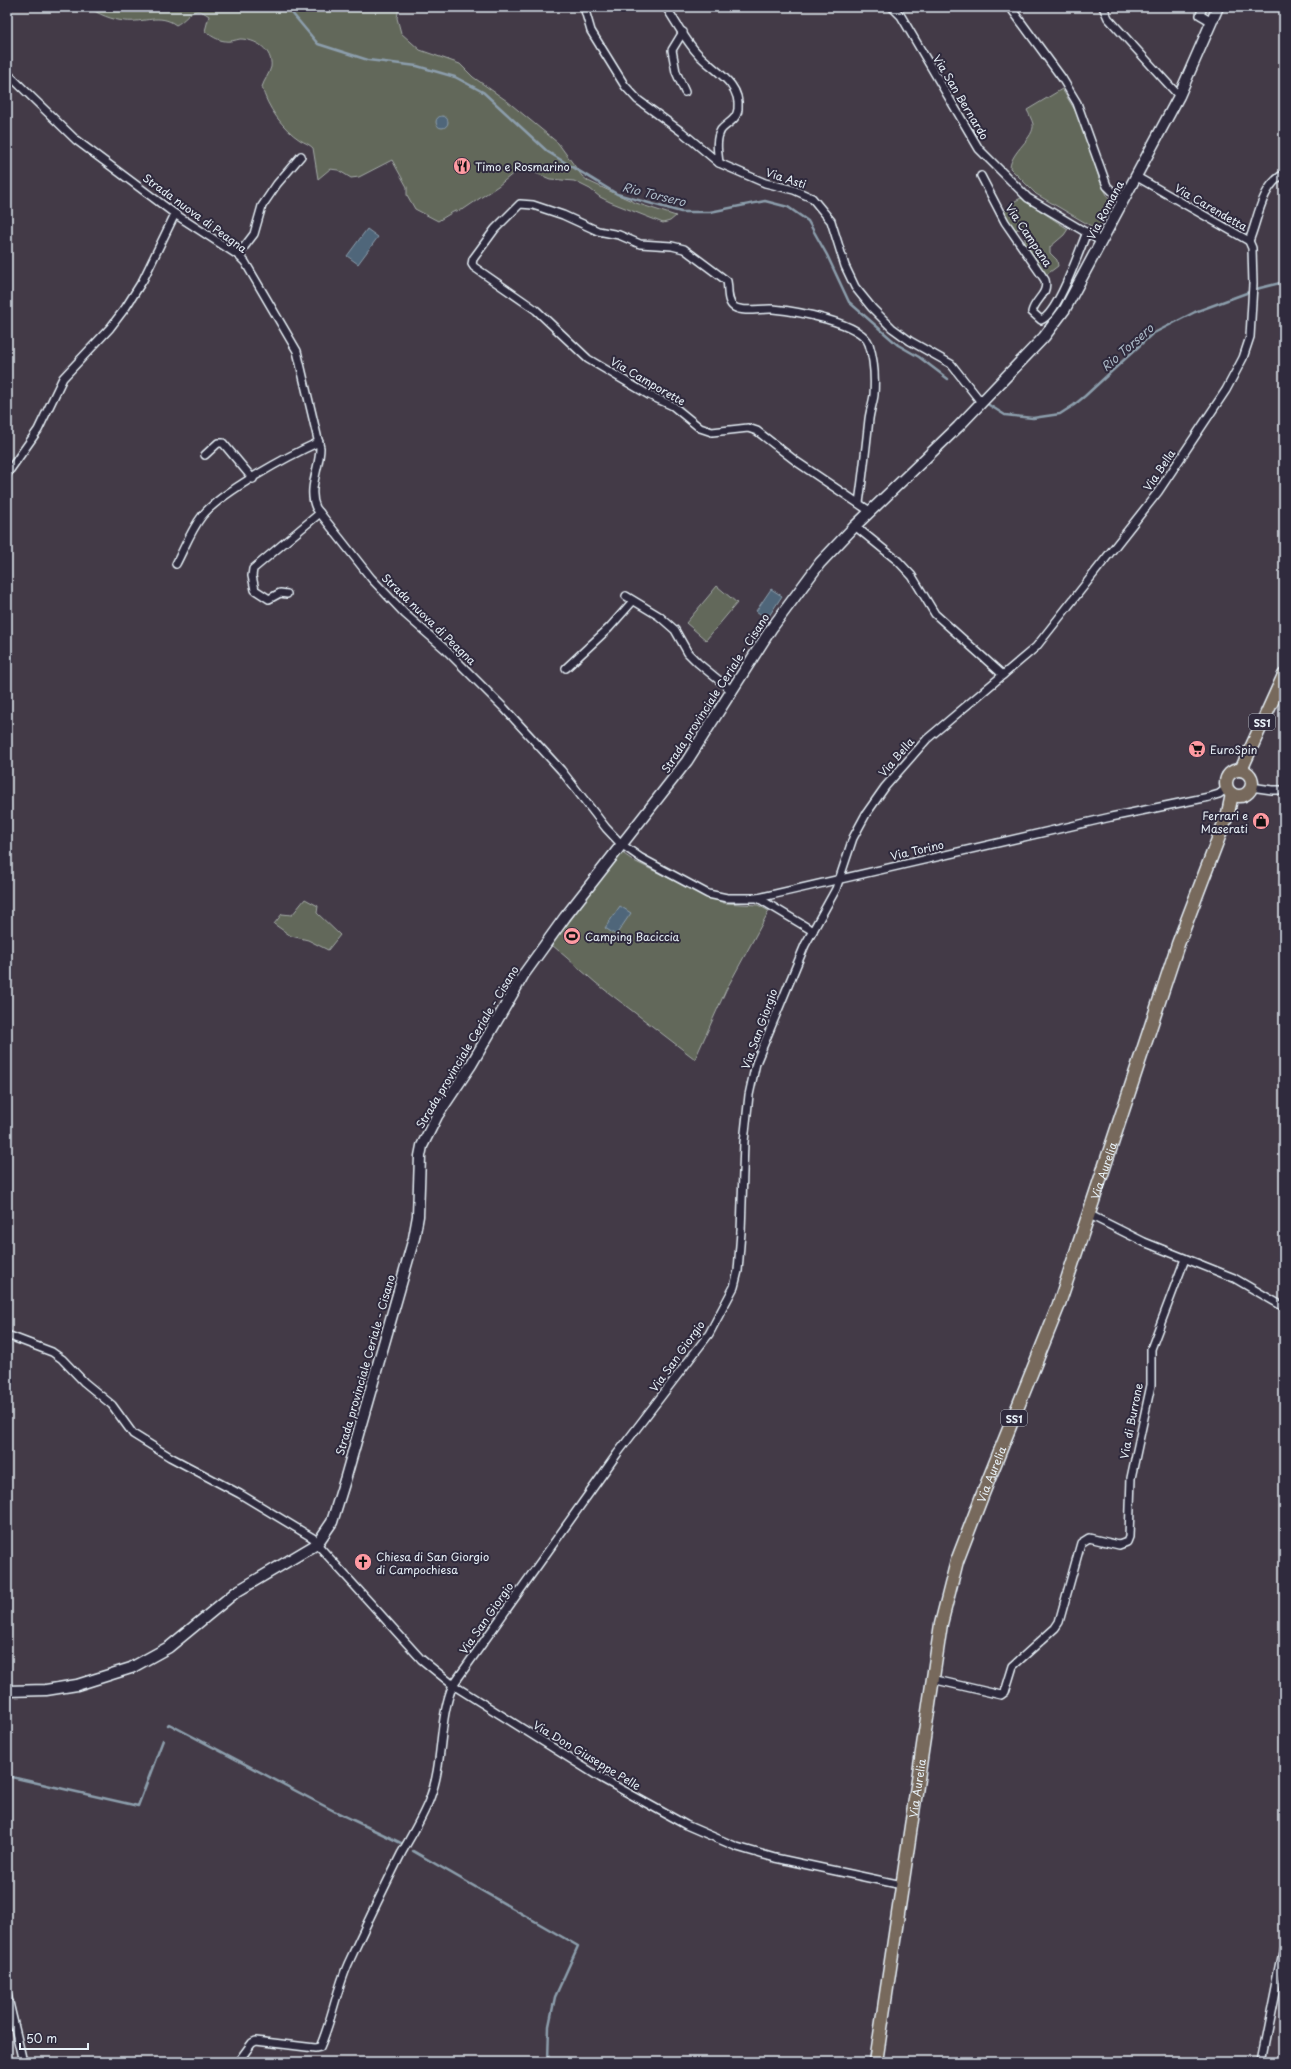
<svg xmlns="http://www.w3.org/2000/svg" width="1291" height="2069" viewBox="0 0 1291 2069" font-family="'Playpen Sans',sans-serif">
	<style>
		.green { fill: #62675a; stroke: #a5aca9 }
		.water { fill: #4f667a; stroke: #8c9eac }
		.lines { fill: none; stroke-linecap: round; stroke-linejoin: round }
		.stream { stroke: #8c9eac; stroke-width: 2.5 }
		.street-casing { stroke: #e8f1f8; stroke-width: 10 }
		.secondary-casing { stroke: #e8f1f8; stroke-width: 13 }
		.primary-casing { stroke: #e8f1f8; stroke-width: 15 }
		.street { stroke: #2f2a3d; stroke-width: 7 }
		.secondary { stroke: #2f2a3d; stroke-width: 10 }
		.primary { stroke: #77695c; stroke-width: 12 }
		.labels { text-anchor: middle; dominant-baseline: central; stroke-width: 4; stroke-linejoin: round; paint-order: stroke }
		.shield { fill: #2f2a3d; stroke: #b0b5c0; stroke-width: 1 }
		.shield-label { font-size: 10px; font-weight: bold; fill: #e8f1f8 }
		.street-label { font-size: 11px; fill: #e8f1f8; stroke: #2f2a3d }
		.poi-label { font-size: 11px; fill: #e8f1f8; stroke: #2f2a3d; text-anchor: start }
		.water-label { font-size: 12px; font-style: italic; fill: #abb9c6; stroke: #2f2a3d }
	</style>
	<rect width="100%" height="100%" fill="#433a47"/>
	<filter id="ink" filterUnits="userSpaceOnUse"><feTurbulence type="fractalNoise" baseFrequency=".025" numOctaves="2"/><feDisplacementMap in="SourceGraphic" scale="8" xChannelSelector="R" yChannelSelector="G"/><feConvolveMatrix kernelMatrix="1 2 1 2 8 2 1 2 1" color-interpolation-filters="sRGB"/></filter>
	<g filter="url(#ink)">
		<g class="green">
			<path d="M 88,7 L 399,7 L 397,18 L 401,33 L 420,50 L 460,64 L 473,77 L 507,101 L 558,143 L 582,176 L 588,181 L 636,203 L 676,216 L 670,221 L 663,223 L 610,202 L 600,197 L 590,189 L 574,181 L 550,179 L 521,167 L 498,186 L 464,209 L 453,212 L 438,221 L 415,209 L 407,195 L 407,187 L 392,160 L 359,177 L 351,178 L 338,170 L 330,169 L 318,179 L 313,148 C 309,144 305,143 300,140 C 283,129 267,107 262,87 C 264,80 269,75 271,67 C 273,50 256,39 240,39 C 235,40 230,42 225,41 C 217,40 211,36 205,31 L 209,16 C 192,3 189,19 176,25 C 160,13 144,23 125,21 C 112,20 98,14 88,7 Z"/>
			<path d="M 1062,89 L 1081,120 L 1100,181 L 1113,207 L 1099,228 L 1091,226 L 1036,194 L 1010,168 C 1011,151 1035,138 1033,124 C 1032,120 1029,114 1027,110 Z"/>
			<polygon points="1021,198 1068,229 1064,235 1050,247 1050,253 1057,260 1058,266 1046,275 1025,244 1025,229 1023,228 1014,230 1004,215 1004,212 1015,201"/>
			<polygon points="717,586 737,603 706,640 686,623"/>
			<polygon points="621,852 634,861 707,897 724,903 758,905 769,911 726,990 695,1059 596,983 552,945"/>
			<polygon points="305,899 318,906 317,913 340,935 328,950 308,940 291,936 274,924 282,914 292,915"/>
		</g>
		<g class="water">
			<circle cx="442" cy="122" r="6"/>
			<polygon points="367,229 378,237 358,264 347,256"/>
			<polygon points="771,589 782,596 767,619 756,611"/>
			<polygon points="620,906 631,913 616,935 605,928"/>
		</g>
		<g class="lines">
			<g class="stream">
				<polyline points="287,7 318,44 368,60 417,66 455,77 483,92 548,152 617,194 681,212 710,212 765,201 788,207 808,221 827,255 849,302 898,345 919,357 948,379"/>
				<polyline points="989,405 1005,415 1033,418 1060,414 1074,405 1085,396 1152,334 1195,312 1260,288 1284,282"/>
				<polyline points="168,1725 169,1724 334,1811 401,1843"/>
				<polyline points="7,1776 138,1806 163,1740"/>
				<polyline points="413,1851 578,1946 555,1997 549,2026 548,2062"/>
			</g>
			<defs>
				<g id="street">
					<polyline points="584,7 591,31 625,86 638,100 682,132 719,163 765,183 794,190 812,198 831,221 845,266 855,287 872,308 892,328 910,341 951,364 981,402"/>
					<path d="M 666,7 C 676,22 686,42 699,55 C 714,71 741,83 738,109 C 737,120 727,123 721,130 C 715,140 718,153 719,163"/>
					<polyline points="892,7 901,16 979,149 1028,198 1102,242"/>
					<polyline points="1010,7 1062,78 1077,103 1107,186 1123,202"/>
					<polyline points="1103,7 1108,18 1179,96"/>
					<polyline points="1203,7 1200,15 1212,22"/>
					<polyline points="683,32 672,50 676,72 685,92"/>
					<path d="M 7,73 L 76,140 L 175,214 L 238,255 L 245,262 L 297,351 L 320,448 C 320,468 307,489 316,508 L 371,578 L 405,614 L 445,649 L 505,709 L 561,770 L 606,828 L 621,844 L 641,858 L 708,894 L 727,898 L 758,898 L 1111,817 L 1209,797 L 1219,794 L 1227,788"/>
					<path d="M 981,176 L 1005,222 L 1045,280 C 1049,294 1035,299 1032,312 L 1041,320 C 1058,314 1079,251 1087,232"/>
					<path d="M 1137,177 L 1249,241 C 1258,220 1261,186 1284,174"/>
					<polyline points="238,255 254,234 262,206 277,184 301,156"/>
					<polyline points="205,455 218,443 223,443 253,479"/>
					<polyline points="7,474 38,430 63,378 110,328 126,307 143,280 175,214"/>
					<path d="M 859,503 C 863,475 866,447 869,419 C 870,411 873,403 874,395 C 875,379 874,359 869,344 C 861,322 794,311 773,309 C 761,308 744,313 734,307 C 726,301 729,289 727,281 L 684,249 L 672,246 L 640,244 L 619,235 L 598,231 L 563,215 L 533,205 L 520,204 L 495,229 L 473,259 L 472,264 L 474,267 L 536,310 L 588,359 L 649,395 L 673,406 L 700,428 L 712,432 L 748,428 L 757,431 L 797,462 L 871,512"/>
					<polyline points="855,526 898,561 912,576 935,614 1003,675"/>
					<path d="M 176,564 C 184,549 191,530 202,516 C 221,492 290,455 319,442"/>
					<polyline points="287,594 280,593 269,599 255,590 252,576 253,569 320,513"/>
					<polyline points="626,596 659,616 675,630 688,653 698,663 732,691"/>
					<polyline points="566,668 609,628 633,601"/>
					<polyline points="1251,787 1272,790 1284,790"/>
					<polyline points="758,898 813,931"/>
					<polyline points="1090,1215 1144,1242 1234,1278 1284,1307"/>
					<polyline points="7,1335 52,1352 62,1359 84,1382 112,1405 133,1434 170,1457 240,1494 313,1538 317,1544 421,1659 453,1685 601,1778 686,1825 737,1847 775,1858 902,1885"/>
					<polyline points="932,1679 1001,1695 1005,1692 1013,1666 1055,1628 1059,1622 1081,1543 1089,1538 1119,1545 1127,1542 1129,1537 1131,1478 1151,1385 1151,1349 1185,1259"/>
					<polyline points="7,1994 23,2062"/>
					<path d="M 238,2062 L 252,2043 L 256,2041 L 315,2048 L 320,2047 C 332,2020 336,1991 348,1964 C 365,1927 383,1890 401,1854 C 411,1836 423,1817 430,1798 C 444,1762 438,1720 453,1685 L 617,1454 L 709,1334 L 734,1287 L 738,1271 L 741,1232 L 744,1142 L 749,1095 L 756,1063 L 805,945 L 836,889 L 853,838 L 866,814 L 885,787 L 927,739 L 1036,647 L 1158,492 L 1226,390 L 1243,358 L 1250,337 L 1253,284 L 1252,248 L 1249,241"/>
					<polyline points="1261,2062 1284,1947"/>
				</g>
				<polyline id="secondary" points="7,1691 46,1690 77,1685 131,1668 169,1647 236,1592 317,1544 332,1522 345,1480 414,1238 418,1216 420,1156 422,1146 437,1116 471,1065 524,974 565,917 687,761 771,629 820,563 855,526 958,427 1044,337 1065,309 1179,96 1218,7"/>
				<g id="primary">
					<circle cx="1239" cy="783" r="13"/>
					<polyline points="1241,770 1284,675"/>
					<path id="s1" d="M 876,2062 L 941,1624 L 957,1561 L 982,1496 L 1058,1307 L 1178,944 L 1228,813 L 1232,794"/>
				</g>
			</defs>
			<use href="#street" class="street-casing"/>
			<use href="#secondary" class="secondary-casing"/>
			<use href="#primary" class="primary-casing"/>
			<use href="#street" class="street"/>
			<use href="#secondary" class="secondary"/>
			<use href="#primary" class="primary"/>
		</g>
	</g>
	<defs>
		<symbol id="restaurant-disc" viewBox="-11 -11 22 22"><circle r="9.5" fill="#ff9aa2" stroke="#2f2a3d"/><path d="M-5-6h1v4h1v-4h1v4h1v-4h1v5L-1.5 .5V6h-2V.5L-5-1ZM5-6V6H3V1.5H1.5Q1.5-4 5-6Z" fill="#111"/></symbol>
		<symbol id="supermarket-disc" viewBox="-11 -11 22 22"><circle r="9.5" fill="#ff9aa2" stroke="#2f2a3d"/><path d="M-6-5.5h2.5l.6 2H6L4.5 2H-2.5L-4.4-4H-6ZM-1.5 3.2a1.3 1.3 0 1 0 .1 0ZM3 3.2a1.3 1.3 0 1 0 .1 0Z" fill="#111"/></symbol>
		<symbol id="shop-disc" viewBox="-11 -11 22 22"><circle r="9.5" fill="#ff9aa2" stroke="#2f2a3d"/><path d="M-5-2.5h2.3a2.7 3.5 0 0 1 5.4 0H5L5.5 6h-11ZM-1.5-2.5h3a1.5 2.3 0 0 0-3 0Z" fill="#111"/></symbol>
		<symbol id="stadium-disc" viewBox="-11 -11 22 22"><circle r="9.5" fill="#ff9aa2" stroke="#2f2a3d"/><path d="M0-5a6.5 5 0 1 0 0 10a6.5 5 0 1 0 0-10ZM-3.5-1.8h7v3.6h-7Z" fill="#111"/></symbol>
		<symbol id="church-disc" viewBox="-11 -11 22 22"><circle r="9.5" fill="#ff9aa2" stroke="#2f2a3d"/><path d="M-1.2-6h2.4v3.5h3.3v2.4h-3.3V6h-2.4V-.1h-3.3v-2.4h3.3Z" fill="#111"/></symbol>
	</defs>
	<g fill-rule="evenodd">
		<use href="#restaurant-disc" x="452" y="156" width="20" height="20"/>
		<use href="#supermarket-disc" x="1187" y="739" width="20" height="20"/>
		<use href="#shop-disc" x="1251" y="811" width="20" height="20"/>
		<use href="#stadium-disc" x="562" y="926" width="20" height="20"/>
		<use href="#church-disc" x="353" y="1552" width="20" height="20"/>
	</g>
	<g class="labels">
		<g class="shield">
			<rect x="1249" y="714" width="26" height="16" rx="3"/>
			<rect x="1001" y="1410" width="26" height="16" rx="3"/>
		</g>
		<g class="shield-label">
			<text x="1262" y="722">SS1</text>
			<text x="1014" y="1418">SS1</text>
		</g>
		<g class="street-label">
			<text transform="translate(961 97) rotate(59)">Via San Bernardo</text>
			<text transform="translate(786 178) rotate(18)">Via Asti</text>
			<text transform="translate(1211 207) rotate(30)">Via Carendetta</text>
			<text transform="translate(1105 210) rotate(-62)">Via Romana</text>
			<text transform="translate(195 213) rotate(36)">Strada nuova di Peagna</text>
			<text transform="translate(1029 235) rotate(56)">Via Campana</text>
			<text transform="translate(648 381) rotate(30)">Via Camporette</text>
			<text transform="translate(1159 470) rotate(-56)">Via Bella</text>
			<text transform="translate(429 619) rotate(44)">Strada nuova di Peagna</text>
			<text transform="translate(715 693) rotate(-57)">Strada provinciale Ceriale - Cisano</text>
			<text transform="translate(896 757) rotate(-49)">Via Bella</text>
			<text transform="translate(917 850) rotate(-13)">Via Torino</text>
			<text transform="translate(759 1029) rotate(-70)">Via San Giorgio</text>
			<text transform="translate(467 1047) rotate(-59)">Strada provinciale Ceriale - Cisano</text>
			<text stroke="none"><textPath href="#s1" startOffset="925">Via Aurelia</textPath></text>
			<text transform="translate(677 1356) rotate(-54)">Via San Giorgio</text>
			<text transform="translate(365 1365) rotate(-74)">Strada provinciale Ceriale - Cisano</text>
			<text transform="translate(1131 1421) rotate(-79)">Via di Burrone</text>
			<text stroke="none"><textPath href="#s1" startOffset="601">Via Aurelia</textPath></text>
			<text transform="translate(486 1618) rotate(-55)">Via San Giorgio</text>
			<text transform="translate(587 1755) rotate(31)">Via Don Giuseppe Pelle</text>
			<text stroke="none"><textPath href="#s1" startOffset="277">Via Aurelia</textPath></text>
		</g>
		<g class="poi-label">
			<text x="475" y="166">Timo e Rosmarino</text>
			<text x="1210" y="749">EuroSpin</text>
			<text x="1248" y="815" text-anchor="end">Ferrari e<tspan x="1248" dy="13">Maserati</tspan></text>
			<text x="585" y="936">Camping Baciccia</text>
			<text x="376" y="1556">Chiesa di San Giorgio<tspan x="376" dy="13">di Campochiesa</tspan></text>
		</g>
		<g class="water-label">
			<text transform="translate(654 194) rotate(14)">Rio Torsero</text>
			<text transform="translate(1127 347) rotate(-41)">Rio Torsero</text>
		</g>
	</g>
	<rect width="1291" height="2069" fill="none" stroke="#2f2a3d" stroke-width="24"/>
	<rect x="12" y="12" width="1267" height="2045" fill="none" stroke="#e8f1f8" stroke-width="1.5" filter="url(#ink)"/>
	<path d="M20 2043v6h68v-6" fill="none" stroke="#e8f1f8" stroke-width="2"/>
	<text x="26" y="2043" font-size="12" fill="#e8f1f8" stroke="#2f2a3d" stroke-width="3" paint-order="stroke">50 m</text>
</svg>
